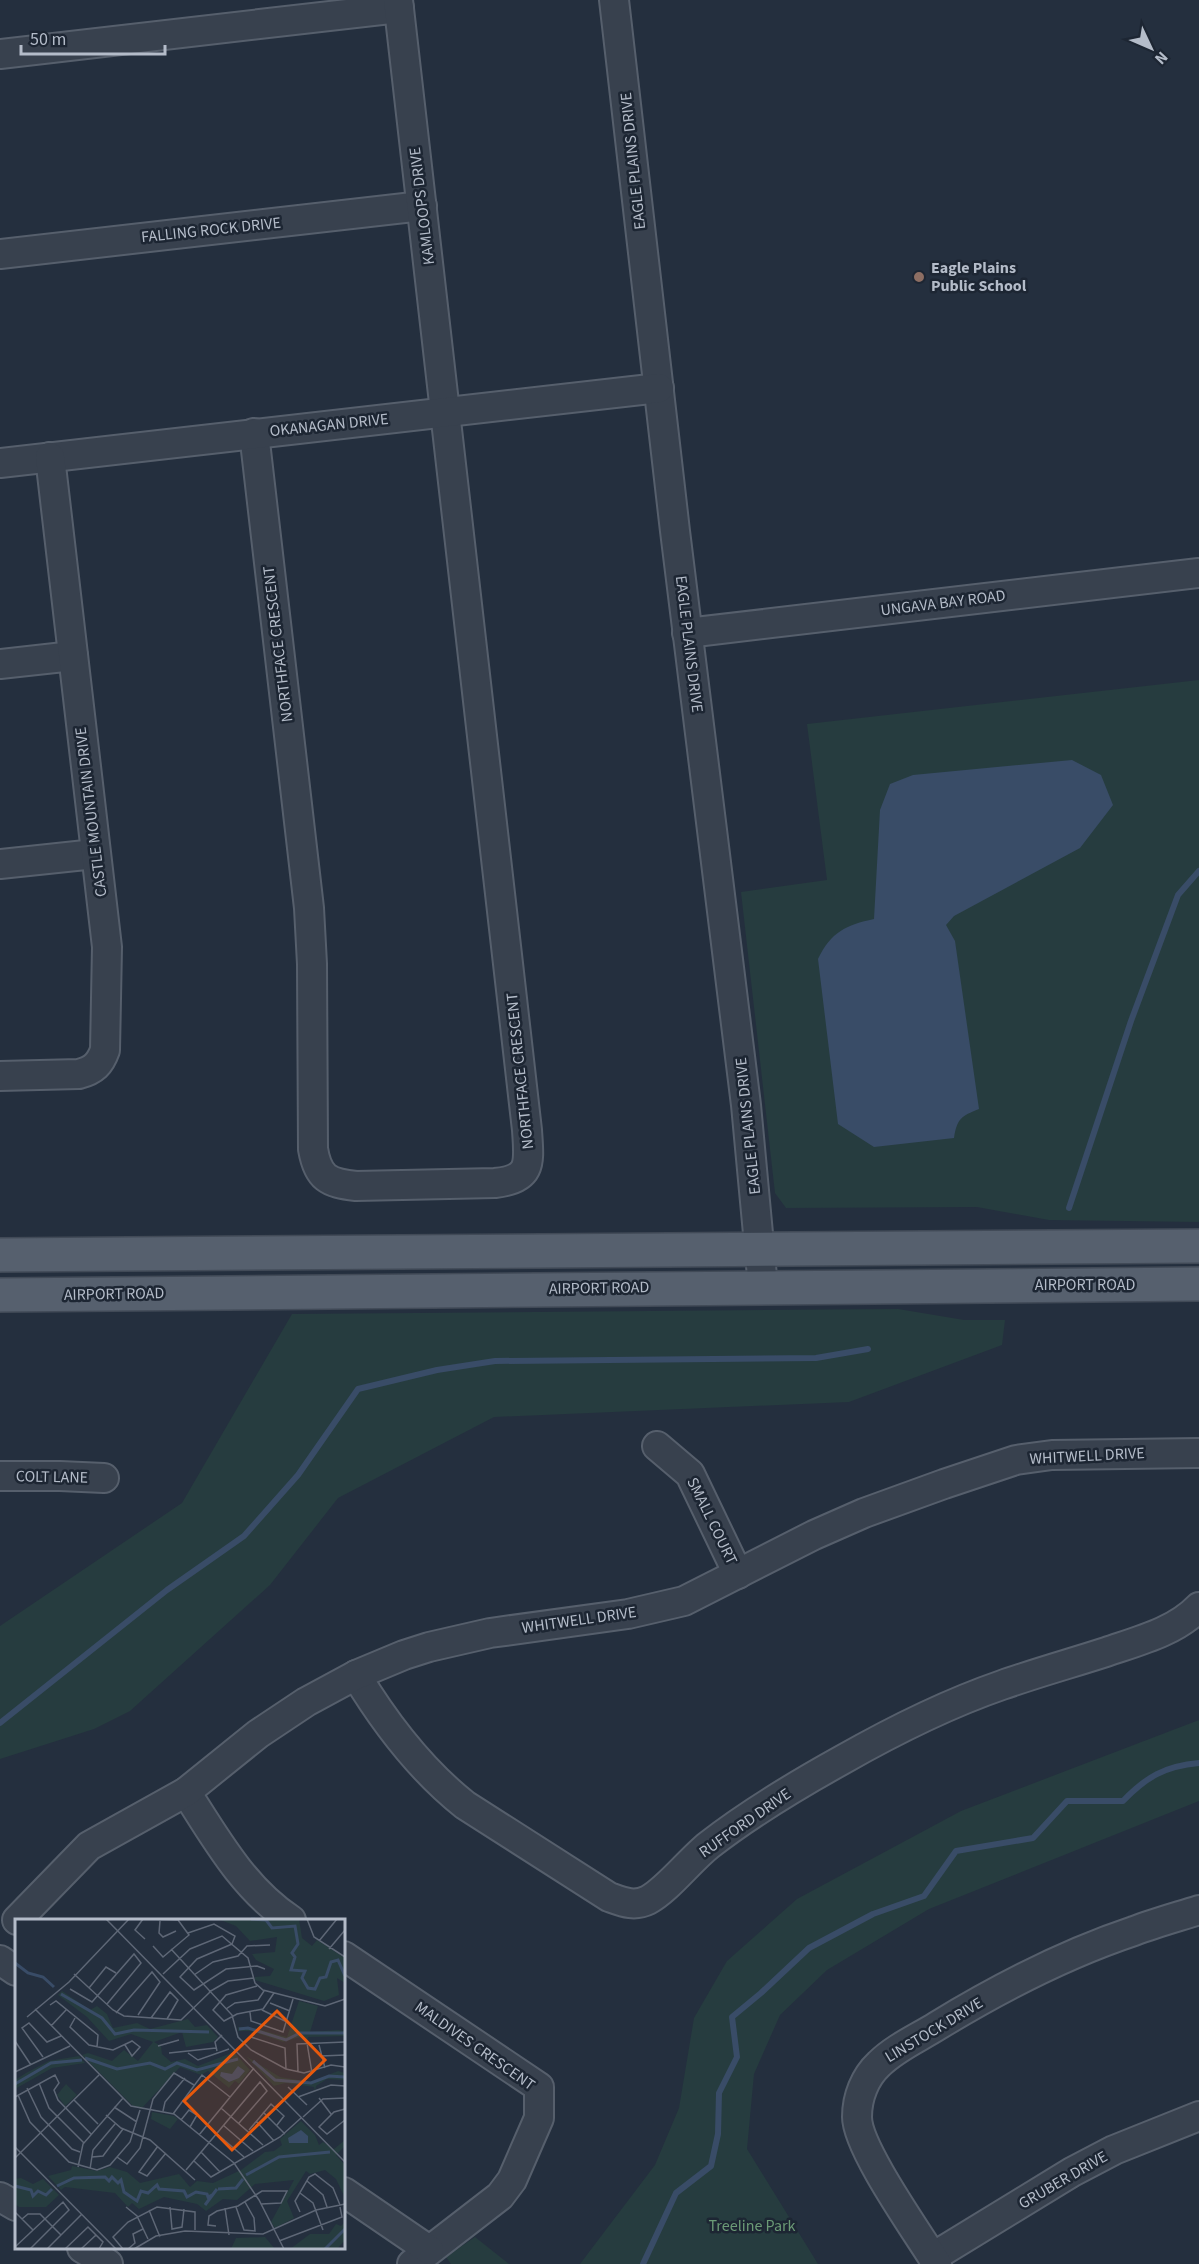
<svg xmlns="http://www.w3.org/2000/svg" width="1199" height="2264" viewBox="0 0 1199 2264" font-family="'Source Sans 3',sans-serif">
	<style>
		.green { fill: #263c3f }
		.water { fill: #394c67 }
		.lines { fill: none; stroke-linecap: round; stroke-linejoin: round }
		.stream { stroke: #394c67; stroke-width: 6 }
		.minor-casing { stroke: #565f6c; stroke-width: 32 }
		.major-casing { stroke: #414a57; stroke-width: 36 }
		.minor { stroke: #38414e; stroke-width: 28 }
		.major { stroke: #56606e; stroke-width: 33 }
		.education-dot { fill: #8d6e63; stroke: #1d2633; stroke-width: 2 }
		.labels { text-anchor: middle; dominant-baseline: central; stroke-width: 5; stroke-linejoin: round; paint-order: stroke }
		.street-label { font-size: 16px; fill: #b4bcc9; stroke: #1d2633 }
		.poi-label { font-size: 16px; font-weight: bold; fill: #b4bcc9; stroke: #1d2633; text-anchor: start }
		.park-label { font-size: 16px; fill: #6b9a76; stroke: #1d2633 }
		.inset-river { fill: none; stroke: #394c67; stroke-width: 3 }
		.inset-road { fill: none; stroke: #5e6776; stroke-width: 1.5 }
		.view { fill: #e8590c; fill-opacity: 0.15; stroke: #e8590c; stroke-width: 3 }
		.inset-edge { fill: none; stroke: #b4bcc9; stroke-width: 3 }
	</style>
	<rect width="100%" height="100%" fill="#242f3e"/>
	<g class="green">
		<polygon points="1199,680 1199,1222 1049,1220 977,1207 786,1208 775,1193 741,892 827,880 807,724"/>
		<polygon points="898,1309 964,1320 1005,1320 1002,1345 849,1402 494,1417 338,1498 270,1585 130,1711 94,1729 0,1759 0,1626 182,1503 292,1314"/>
		<polygon points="1199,1720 1199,1801 929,1909 827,1970 780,2015 754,2074 747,2149 818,2264 580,2264 655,2165 679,2108 694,2018 727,1961 797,1899 961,1811"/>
		<polygon points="475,2237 509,2264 451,2264 446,2257"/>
	</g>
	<path class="water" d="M 1072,760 L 1101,775 L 1113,805 L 1080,848 L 954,916 L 946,925 L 955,941 L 979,1109 C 961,1116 957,1119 954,1138 L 874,1147 L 838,1124 L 818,959 C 831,932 846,925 874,919 L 880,810 L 890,784 L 913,775 Z"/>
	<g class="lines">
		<g class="stream">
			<polyline points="1069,1208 1131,1021 1178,895 1199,871"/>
			<polyline points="0,1723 167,1590 244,1536 298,1475 358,1389 437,1370 495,1361 816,1358 868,1349"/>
			<path d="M 643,2264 L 676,2193 L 711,2166 L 718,2134 L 719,2093 L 737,2057 L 732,2017 L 761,1993 L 809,1948 L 873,1914 L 924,1896 L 956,1851 L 1033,1838 L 1067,1801 L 1123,1801 C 1146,1777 1165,1766 1199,1763"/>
		</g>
		<defs>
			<g id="minor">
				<polyline points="614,0 675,531 746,1105 763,1287"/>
				<polyline points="0,54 399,8"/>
				<polyline points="0,254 422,206"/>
				<path d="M 254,433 L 309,908 L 312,964 L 313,1149 C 318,1178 328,1183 356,1186 L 495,1183 C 533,1179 529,1162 527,1130 L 398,0"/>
				<polyline points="0,463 659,388"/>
				<polyline points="687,633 1199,573"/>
				<polyline points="0,664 73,656"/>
				<polyline points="0,864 95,854"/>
				<path d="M 0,1076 L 79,1074 C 94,1070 100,1064 105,1050 L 107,947 L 50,457"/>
				<polyline points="657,1446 690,1474 738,1574"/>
				<polyline points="0,1476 60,1476 104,1478"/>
				<path d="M 356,1675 C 385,1723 421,1770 465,1805 L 609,1897 C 623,1902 634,1907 648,1900 C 667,1890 690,1860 709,1845 C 750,1813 797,1785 842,1760 C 893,1731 947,1704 1002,1685 C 1036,1673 1072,1663 1106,1652 C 1138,1641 1175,1632 1199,1607"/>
				<path d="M 186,1792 C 216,1839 244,1889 291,1920"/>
				<polyline points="17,1920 89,1846 186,1792 258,1734 306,1702 356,1675 404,1655 429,1647 490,1633 628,1614 684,1601 814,1535 864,1513 944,1484 1016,1460 1052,1455 1199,1453"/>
				<polyline points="344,1956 539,2087 539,2118 512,2180 500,2196 412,2264"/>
				<polyline points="0,1960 16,1971"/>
				<polyline points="344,2192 429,2250"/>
				<polyline points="0,2197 16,2206"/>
				<polyline points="82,2248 108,2264"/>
				<polyline points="933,2257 1072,2172 1114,2150 1199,2116"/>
				<path d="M 937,2264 C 918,2233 857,2148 857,2117 C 857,2097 865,2077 879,2064 C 895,2048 918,2038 937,2026 C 996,1990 1068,1953 1134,1931 C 1155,1923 1177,1917 1199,1910"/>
			</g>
			<g id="major">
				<polyline points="0,1255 1199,1246"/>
				<polyline points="0,1295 1199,1284"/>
			</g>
		</defs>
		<use href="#minor" class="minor-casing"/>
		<use href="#major" class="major-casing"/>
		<use href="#minor" class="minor"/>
		<use href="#major" class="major"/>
	</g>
	<circle class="education-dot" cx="919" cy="277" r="6"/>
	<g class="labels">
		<g class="street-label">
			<text transform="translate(633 161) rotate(-96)">EAGLE PLAINS DRIVE</text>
			<text transform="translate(422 206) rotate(-97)">KAMLOOPS DRIVE</text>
			<text transform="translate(211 230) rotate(-6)">FALLING ROCK DRIVE</text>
			<text transform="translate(329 425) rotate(-6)">OKANAGAN DRIVE</text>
			<text transform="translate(943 603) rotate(-7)">UNGAVA BAY ROAD</text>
			<text transform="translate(278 644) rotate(-97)">NORTHFACE CRESCENT</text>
			<text transform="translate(689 644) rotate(83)">EAGLE PLAINS DRIVE</text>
			<text transform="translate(91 812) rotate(-97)">CASTLE MOUNTAIN DRIVE</text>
			<text transform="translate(520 1071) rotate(-96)">NORTHFACE CRESCENT</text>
			<text transform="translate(748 1126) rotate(-96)">EAGLE PLAINS DRIVE</text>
			<text x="1085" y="1285">AIRPORT ROAD</text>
			<text transform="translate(599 1288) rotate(-1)">AIRPORT ROAD</text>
			<text transform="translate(114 1294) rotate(-1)">AIRPORT ROAD</text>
			<text transform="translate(1087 1456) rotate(-3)">WHITWELL DRIVE</text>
			<text transform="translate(52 1477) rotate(1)">COLT LANE</text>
			<text transform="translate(712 1521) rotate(64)">SMALL COURT</text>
			<text transform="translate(579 1620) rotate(-8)">WHITWELL DRIVE</text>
			<text transform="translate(745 1823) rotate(-35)">RUFFORD DRIVE</text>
			<text transform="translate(934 2030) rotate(-31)">LINSTOCK DRIVE</text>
			<text transform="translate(475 2046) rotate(35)">MALDIVES CRESCENT</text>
			<text transform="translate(1063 2180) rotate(-30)">GRUBER DRIVE</text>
		</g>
		<g class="poi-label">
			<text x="931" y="268">Eagle Plains<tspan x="931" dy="18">Public School</tspan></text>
		</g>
		<g class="park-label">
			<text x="752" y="2226">Treeline Park</text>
		</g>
	</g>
	<g transform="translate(15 1919)">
		<rect width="330" height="330" fill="#242f3e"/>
		<path d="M 203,0 L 284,0 L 287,19 L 297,27 L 302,21 L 330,39 L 330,64 L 322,59 L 324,76 L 309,82 L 240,61 L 240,58 L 255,57 L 259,50 L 241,41 L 237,35 L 260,33 L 262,18 L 235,22 L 221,7 ZM 47,72 L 75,91 L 82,87 L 92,95 L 98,109 L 122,104 L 135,110 L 173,100 L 180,108 L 192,106 L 203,118 L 198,123 L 171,128 L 167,113 L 139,123 L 146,127 L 147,135 L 156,143 L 170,140 L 183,147 L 219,133 L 235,151 L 224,165 L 220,162 L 214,169 L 193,152 L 186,156 L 165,148 L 126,190 L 117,186 L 67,136 L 73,134 L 97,142 L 109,131 L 123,142 L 138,123 L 116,115 L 94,122 L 72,98 L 43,76 ZM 284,82 L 303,87 L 295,113 L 323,111 L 330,112 L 330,117 L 293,118 L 292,123 L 289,117 L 268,123 L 236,112 L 223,112 L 223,108 L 234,108 L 272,118 ZM 64,137 L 70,144 L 37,149 L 0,170 L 0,161 L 11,154 L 34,142 ZM 231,137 L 265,158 L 296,163 L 323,152 L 330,154 L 330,161 L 312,160 L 301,167 L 300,173 L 299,168 L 271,164 L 259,167 ZM 51,165 L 62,176 L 50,187 L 42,176 ZM 137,193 L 159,197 L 163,200 L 155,210 L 136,200 ZM 286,202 L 300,216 L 304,226 L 308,223 L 319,230 L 330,221 L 330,227 L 321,236 L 330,246 L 330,279 L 321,260 L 310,251 L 295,255 L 291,252 L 272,282 L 279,299 L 260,309 L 256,303 L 279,261 L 240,265 L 222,281 L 208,280 L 191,292 L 182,285 L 149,278 L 124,290 L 117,284 L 113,288 L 100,274 L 50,268 L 46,271 L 33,257 L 56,251 L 57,247 L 82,252 L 95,248 L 112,253 L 125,264 L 164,255 L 175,268 L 182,262 L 198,264 L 226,251 L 250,233 L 259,232 L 267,226 L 265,220 ZM 6,259 L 18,265 L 28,260 L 44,276 L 31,288 L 4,288 L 0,285 L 0,260 ZM 330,303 L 330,321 L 322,330 L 275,330 L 295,315 L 314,315 L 321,305 L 326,307 ZM 250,318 L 260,330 L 216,330 L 221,319 Z" fill="#263c3f"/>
		<path d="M 223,147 L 230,152 L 224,159 L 214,163 L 205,157 L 206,153 L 217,155 ZM 286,211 L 293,217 L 293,224 L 274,224 L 273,219 Z" fill="#394c67"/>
		<path class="inset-river" d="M 236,0 L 251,1 L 257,9 L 280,7 L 283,25 L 277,34 L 280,38 L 276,51 L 290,52 L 287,59 L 293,69 L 300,70 L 305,59 L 311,58 L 316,43 L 323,41 L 330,57M 0,44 L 13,54 L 28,58 L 39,68M 46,75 L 87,99 L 100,115 L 119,111 L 194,113M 224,110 L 233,109 L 271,121 L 285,114 L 330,114M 70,139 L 102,150 L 135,144 L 150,150 L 162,144 L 182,151 L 223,140M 238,142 L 260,161 L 296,164 L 314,157 L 330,158M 0,165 L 36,144 L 67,141M 231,256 L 264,238 L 315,233M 0,267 L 16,271 L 18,277 L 23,272 L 31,276 L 37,270M 42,267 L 59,259 L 90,258 L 94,262 L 97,258 L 103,264 L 106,261 L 109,273 L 122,282 L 126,272 L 133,274 L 142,266 L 144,270 L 169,272 L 172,278 L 181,273 L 192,275 L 193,278 L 197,276M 203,270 L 221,269 L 228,260M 190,286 L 202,270M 310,330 L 330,310"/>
		<path class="inset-road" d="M 91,0 L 330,243M 128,0 L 120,11 L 130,20M 133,0 L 163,1 L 174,16 L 148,38 L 138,27M 292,0 L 299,18 L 330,38M 145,2 L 144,14 L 148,18 L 161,12M 173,14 L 199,5 L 220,17 L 217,25M 304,22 L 322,0M 217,25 L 182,40 L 165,58 L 179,71 L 211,50 L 242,47 L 250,50M 156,30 L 217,96 L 223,118 L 236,131 L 271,150 L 289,154 L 316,146 L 330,148M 314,30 L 330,11M 59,55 L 98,91 L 109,97 L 166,101 L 195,73M 148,55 L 175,30 L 207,17 L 233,39 L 240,64 L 248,71 L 310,87 L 330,80M 179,56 L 198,43 L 223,37 L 232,27 L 255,26M 242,67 L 211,76 L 198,91 L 209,102 L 222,95 L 248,90 L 259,74M 74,69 L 91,48 L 101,54M 55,70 L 77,83 L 119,35 L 126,44 L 92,85M 194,73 L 213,62 L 239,59M 255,84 L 275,92M 35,86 L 41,82 L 83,116 L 82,128M 20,90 L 116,187 L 159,195 L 219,244 L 244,281 L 269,330M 211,90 L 220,84 L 243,81 L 249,72M 247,91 L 272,103M 235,93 L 236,102 L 268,113 L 278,80M 101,94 L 137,53 L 145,63 L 123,96M 12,98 L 54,63 L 114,0M 60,99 L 55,108 L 74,126 L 98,131 L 115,123 L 117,122 L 125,128 L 117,137 L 110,126M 136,99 L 155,73 L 163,81 L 152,100M 36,107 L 51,91M 0,122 L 16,146M 229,124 L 236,118 L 270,129 L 271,150M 292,124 L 297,154M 304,126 L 310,149M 143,127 L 164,121M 202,132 L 200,123 L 207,116M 154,134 L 201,129M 173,134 L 183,141 L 214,130M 306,137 L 330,136M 28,138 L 7,109 L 14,104 L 32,123 L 46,117M 283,152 L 282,125 L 330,123M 0,153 L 55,127M 24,164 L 34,189 L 69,224M 273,168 L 292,186M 12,169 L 26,198 L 57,230 L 65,233M 3,176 L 15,203 L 54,243 L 82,251 L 95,246 L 115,223 L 125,191M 0,178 L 40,156 L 44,164 L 39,171 L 43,181 L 76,215M 283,178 L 316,166 L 330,167M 304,179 L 316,195M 59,181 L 83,205M 99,188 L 122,203M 206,189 L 248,226M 330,190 L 319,193 L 304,208 L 312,215 L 330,201M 148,192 L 150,183 L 170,159M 248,193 L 270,215M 158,195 L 187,156 L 215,178M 91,196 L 106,209 L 135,221 L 180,261M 288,198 L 308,180 L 330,179M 166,201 L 174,191 L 182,196 L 175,208M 241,202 L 259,222M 208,206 L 238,232M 234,211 L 256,185 L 269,197 L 262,206M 201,214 L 229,238M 184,216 L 239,149M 143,227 L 124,253 L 132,257 L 151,234M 0,228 L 101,330M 186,233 L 205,253M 77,238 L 88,237 L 108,210M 102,238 L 112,245 L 125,229 L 138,180 L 159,154 L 179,166M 0,239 L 84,156M 179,242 L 196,258 L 265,218 L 286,199M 63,248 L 68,225 L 108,179M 75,250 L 78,231 L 100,205M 171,251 L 245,163 L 252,172 L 224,204M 292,262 L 308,276 L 312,288M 285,274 L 298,284 L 308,311M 111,288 L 122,297 L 133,320M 155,288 L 157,310 L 167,308 L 169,290M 221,288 L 229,311 L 240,312 L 239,299 L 230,283M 210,289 L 214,316M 134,291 L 145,318M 0,293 L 18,311M 285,293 L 280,282 L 294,258 L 300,255 L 318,269 L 325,286M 7,300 L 13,295 L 25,295 L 46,316M 201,307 L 193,306 L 194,297 L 202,292 L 223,287 L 247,272 L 272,272 L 266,284 L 246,285M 264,322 L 327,298 L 325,288M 0,328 L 48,283 L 54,291 L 15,330M 32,330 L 67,295M 50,330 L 73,308 L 88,323 L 84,330M 66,330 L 81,316M 108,330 L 98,318 L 113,303 L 142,288 L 180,293 L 180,311M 113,330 L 120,324 L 118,315 L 128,310M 119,330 L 141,317 L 170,312 L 248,315 L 301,291 L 330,285"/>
		<path class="view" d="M 262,92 L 310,141 L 217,231 L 169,182 Z"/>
		<rect width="330" height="330" class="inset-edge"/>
	</g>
	<g transform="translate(1151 48) rotate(134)" stroke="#1d2633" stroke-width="4.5" paint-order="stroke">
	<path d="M0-4.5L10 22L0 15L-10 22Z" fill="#b4bcc9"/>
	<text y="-9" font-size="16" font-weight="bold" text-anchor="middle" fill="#b4bcc9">N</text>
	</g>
	<path d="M21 45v9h144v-9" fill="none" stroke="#b4bcc9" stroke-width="3"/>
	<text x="30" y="45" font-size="18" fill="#b4bcc9" stroke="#1d2633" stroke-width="4.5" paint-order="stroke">50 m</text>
</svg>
